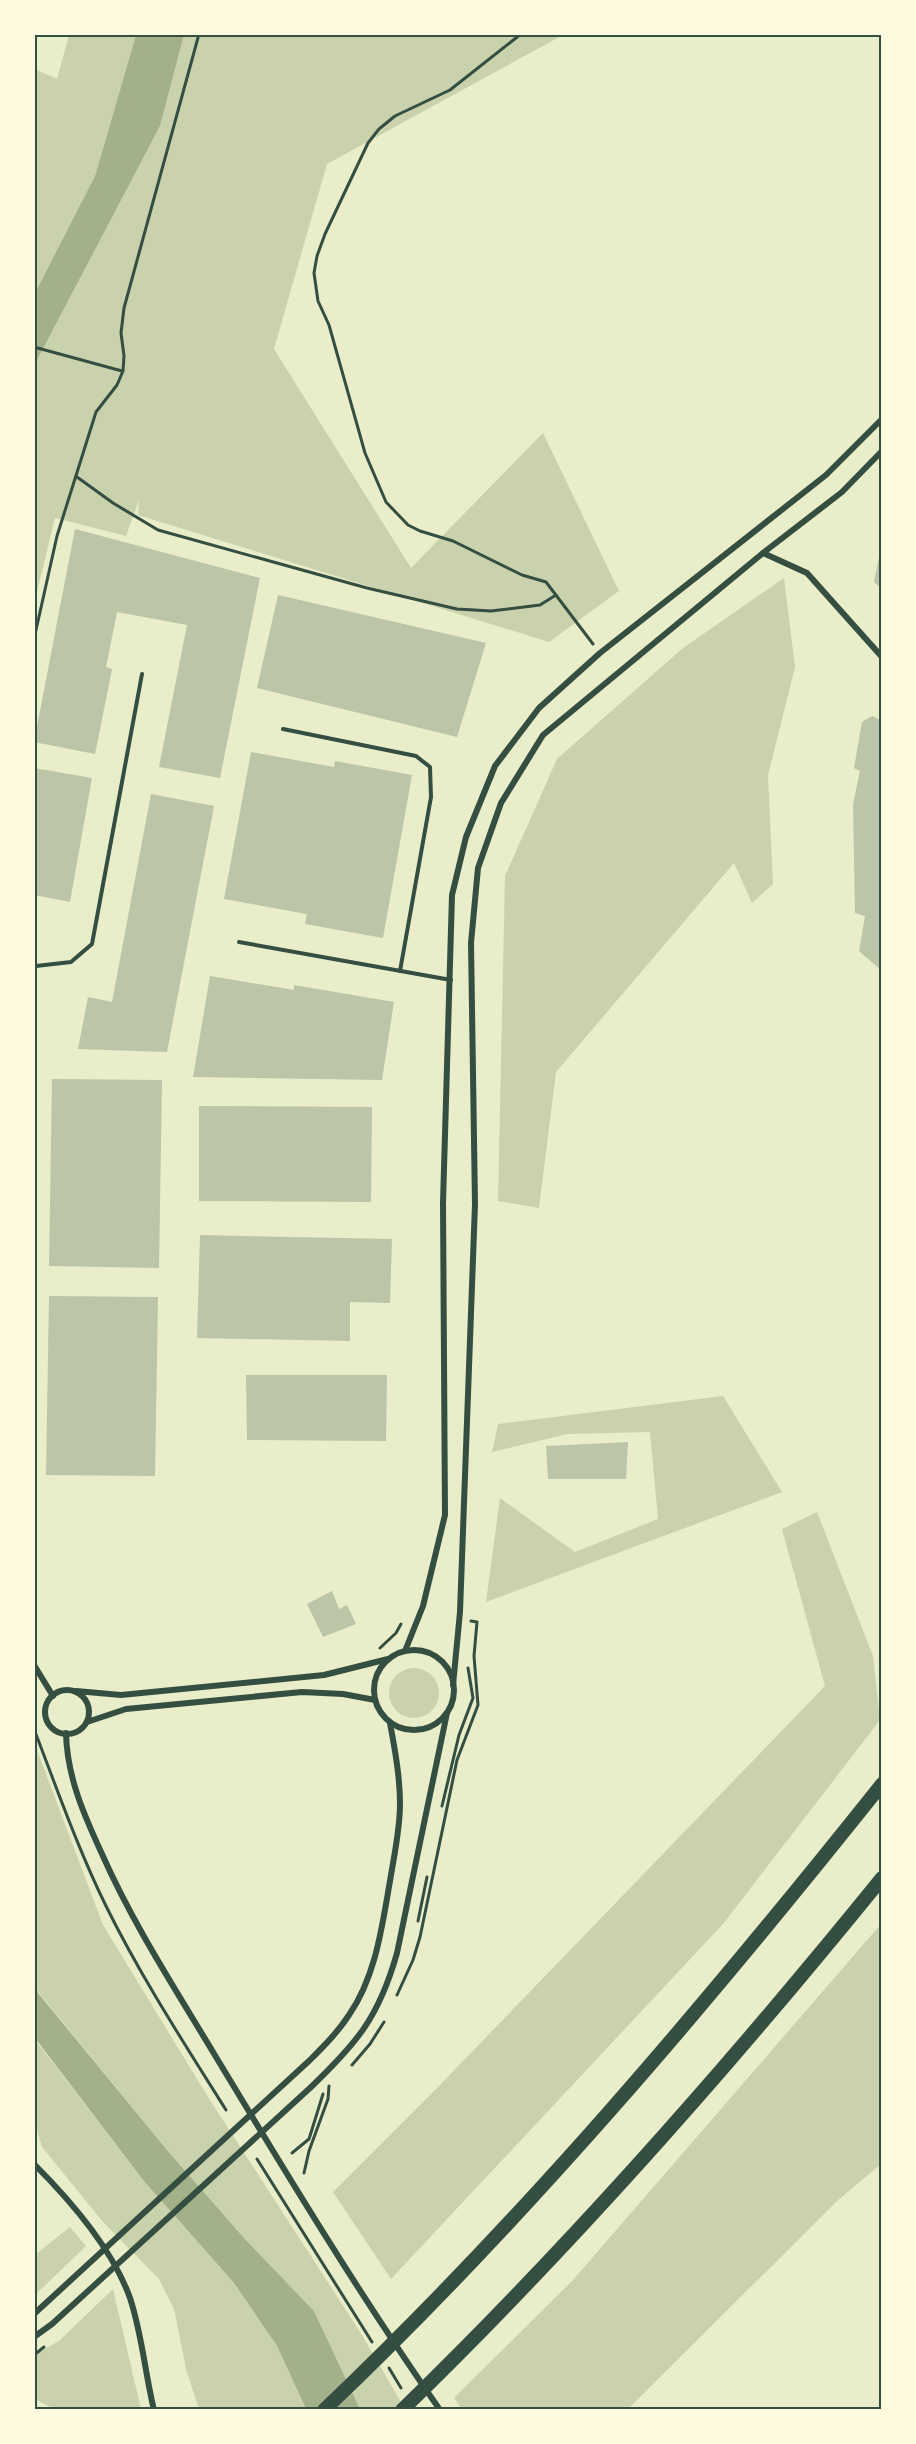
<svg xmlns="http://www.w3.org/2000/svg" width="916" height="2444" viewBox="0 0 916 2444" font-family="Commissioner,sans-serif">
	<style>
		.green { fill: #cad2ad }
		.water { fill: #a3b18a }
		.building { fill: #bcc5a7 }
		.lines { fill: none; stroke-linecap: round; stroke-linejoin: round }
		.path { stroke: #344e41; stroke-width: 3 }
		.service { stroke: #344e41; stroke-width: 4 }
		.minor { stroke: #344e41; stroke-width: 6 }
		.motorway { stroke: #344e41; stroke-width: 14 }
		.neatline { fill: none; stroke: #344e41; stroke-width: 2 }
	</style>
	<rect width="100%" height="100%" fill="#e9edc9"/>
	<g class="green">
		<polygon points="69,35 136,35 95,176 35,293 35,69 57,79"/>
		<polygon points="184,35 563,35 327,164 274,349 411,568 543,433 619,591 549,642 138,515 139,500 126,536 55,518 35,600 35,364 160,126"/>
		<polygon points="784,578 795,667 768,775 773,884 752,903 734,863 556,1072 539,1208 498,1201 505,876 557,759 683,648"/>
		<polygon points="723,1396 782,1492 486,1602 500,1498 575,1552 658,1519 650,1432 567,1434 492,1452 498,1424"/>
		<polygon points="817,1512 873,1656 880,1720 723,1924 391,2279 333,2192 438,2087 825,1686 782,1529"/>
		<circle cx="414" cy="1693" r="25"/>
		<polygon points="34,1742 103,1925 208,2097 362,2335 405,2409 360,2409 314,2311 244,2238 167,2150 35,1988"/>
		<polygon points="881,1924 881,2164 837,2201 628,2409 462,2409 454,2398 573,2280"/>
		<polygon points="34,2038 143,2180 234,2283 277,2346 306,2409 199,2409 186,2369 174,2309 159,2279 103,2222 42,2147 35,2124"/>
		<polygon points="70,2227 86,2246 35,2295 35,2255"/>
		<polygon points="113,2289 141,2409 54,2409 35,2399 34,2355 59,2341"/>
	</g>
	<g class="water">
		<polygon points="136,35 184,35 160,126 35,364 35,293 95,176"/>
		<polygon points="34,1988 167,2150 244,2238 314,2311 360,2409 306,2409 277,2346 234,2283 143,2180 35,2038"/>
	</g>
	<g class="building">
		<polygon points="75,529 260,578 220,778 159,767 187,625 117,612 106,667 112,669 95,754 34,742"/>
		<polygon points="880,552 882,552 882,589 874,582"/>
		<polygon points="278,595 486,643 457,737 257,688"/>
		<polygon points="872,716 881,720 882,728 882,971 859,951 865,916 855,913 853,804 860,771 854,768 862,722"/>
		<polygon points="251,752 334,767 335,761 412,775 383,938 305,924 307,914 224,899"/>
		<polygon points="34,768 92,778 70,902 34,895"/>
		<polygon points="151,794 214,806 167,1052 78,1049 88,997 112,1002"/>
		<polygon points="210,976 294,990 294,985 394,1002 382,1080 193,1077"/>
		<polygon points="52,1079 162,1080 159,1268 49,1266"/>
		<polygon points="199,1106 372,1107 371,1202 199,1201"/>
		<polygon points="200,1235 392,1239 390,1303 350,1302 350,1341 197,1338"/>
		<polygon points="49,1296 158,1297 155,1476 46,1475"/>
		<polygon points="246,1375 387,1375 386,1441 247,1440"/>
		<polygon points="628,1442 626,1479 548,1479 546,1446"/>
		<polygon points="332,1591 339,1609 347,1605 356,1624 323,1637 307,1604"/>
	</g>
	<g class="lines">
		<g class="path">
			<polyline points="521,34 450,90 395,116 379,129 368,143 325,234 317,256 314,273 318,301 329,325 365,453 386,502 408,525 420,531 453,541 522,575 546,582 593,644"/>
			<polyline points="34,347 122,371"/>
			<polyline points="77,477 113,503 158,530 367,588 457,609 491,611 540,605 556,595"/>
			<polyline points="34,639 57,536 96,412 117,385 123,371 124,356 121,333 124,308 199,34"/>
			<polyline points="380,1648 396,1633 401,1624"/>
			<path d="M 34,1729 C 57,1789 78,1849 106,1906 C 141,1977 184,2043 226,2110"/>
			<polyline points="442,1806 459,1735 473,1698 468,1668"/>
			<polyline points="418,1921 427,1877"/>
			<polyline points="397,1995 413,1960 420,1937 457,1760 478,1705 474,1656 477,1622 471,1621"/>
			<polyline points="352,2065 370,2044 384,2022"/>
			<polyline points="292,2153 309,2139 323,2094"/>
			<polyline points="257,2159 372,2342"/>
			<polyline points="304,2173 309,2151 328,2099 329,2086"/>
			<polyline points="34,2355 44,2347"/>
			<polyline points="389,2368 401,2388"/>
		</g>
		<g class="service">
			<polyline points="283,729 416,756 430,767 431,797 400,971"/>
			<polyline points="239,942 451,980"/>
			<polyline points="36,966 71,962 92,944 142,674"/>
		</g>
		<g class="minor">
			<polyline points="763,553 807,573 882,657"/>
			<polyline points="34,955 34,968"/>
			<circle cx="414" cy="1690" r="40"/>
			<polyline points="405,1651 423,1606 445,1515 443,1203 452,895 466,837 495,766 539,708 600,653 826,475 882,419"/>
			<polyline points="34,1665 53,1696"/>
			<polyline points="453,1685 460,1612 475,1204 471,943 478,868 501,803 543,735 763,553 842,492 882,451"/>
			<circle cx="67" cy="1712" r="22"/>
			<polyline points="76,1691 121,1695 324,1675 388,1659"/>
			<polyline points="87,1722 126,1709 302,1692 343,1694 375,1700"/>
			<path d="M 66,1733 C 67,1777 84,1815 102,1854 C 133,1924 174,1987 213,2052 C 286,2173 359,2294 440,2410"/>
			<path d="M 34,2164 C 70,2200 113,2250 130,2298 C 142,2334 145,2373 154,2410"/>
			<path d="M 34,2314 L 310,2060 C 324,2046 338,2032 349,2015 C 376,1976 382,1926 390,1881 C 394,1856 400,1830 400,1804 C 400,1777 395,1750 390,1723"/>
			<path d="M 34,2337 L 52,2324 L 310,2088 C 357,2043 379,2017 397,1953 L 447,1713"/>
		</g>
		<g class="motorway">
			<path d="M 324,2410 C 525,2219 709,2001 882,1784"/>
			<path d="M 402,2410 C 573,2244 732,2063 882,1878"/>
		</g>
	</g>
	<rect width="916" height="2444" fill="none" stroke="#fefae0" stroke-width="72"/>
	<rect x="36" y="36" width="844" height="2372" class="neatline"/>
</svg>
